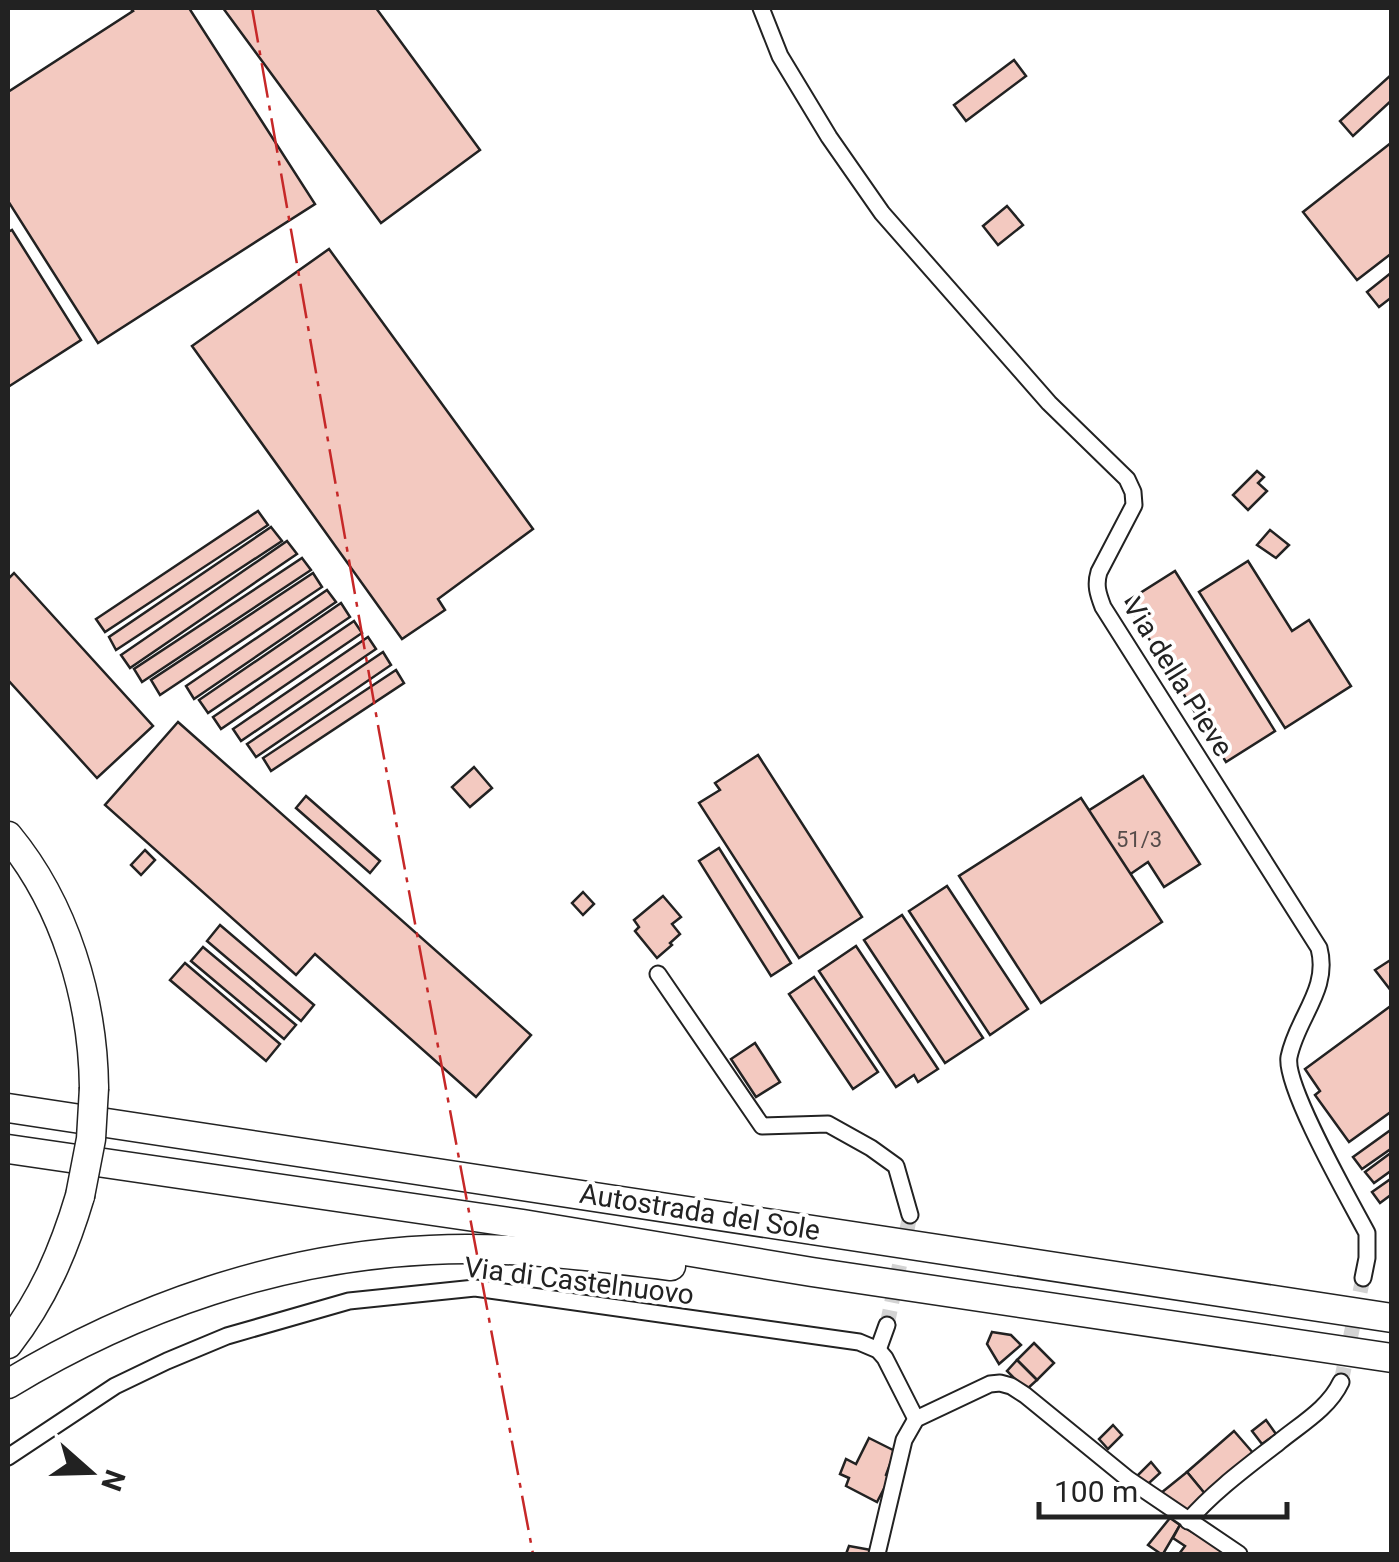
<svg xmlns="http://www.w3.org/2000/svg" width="1399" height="1562" viewBox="0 0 1399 1562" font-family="Roboto,sans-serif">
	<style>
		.building { fill: #f3c9c0; stroke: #222; stroke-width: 2.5 }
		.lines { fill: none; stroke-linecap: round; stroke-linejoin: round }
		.minor-tunnel { stroke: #d3d3d3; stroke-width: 15; stroke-dasharray: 15 8; stroke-linecap: butt }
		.minor-casing { stroke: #222; stroke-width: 19 }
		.motorway-casing { stroke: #222; stroke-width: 31 }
		.minor { stroke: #fff; stroke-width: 15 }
		.motorway { stroke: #fff; stroke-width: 28 }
		.motorway-bridge-casing { stroke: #222; stroke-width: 31; stroke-linecap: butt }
		.motorway-bridge { stroke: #fff; stroke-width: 28 }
		.power { stroke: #c62828; stroke-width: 2.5; stroke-dasharray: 35 8 5 8; stroke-linecap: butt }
		.labels { text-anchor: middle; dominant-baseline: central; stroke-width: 8; stroke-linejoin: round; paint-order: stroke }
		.number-label { font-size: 22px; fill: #564c4a }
		.street-label { font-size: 28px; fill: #222; stroke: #fff }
	</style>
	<rect width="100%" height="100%" fill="#fff"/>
	<g class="building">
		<polygon points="130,8 189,8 315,204 98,343 8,201 8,92 133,11"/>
		<polygon points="223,8 376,8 480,150 381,223"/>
		<polygon points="1014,60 1026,76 966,121 954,105"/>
		<polygon points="1392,74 1392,100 1353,136 1340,121"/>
		<polygon points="1392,142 1392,253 1357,280 1303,212"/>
		<polygon points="1007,206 1023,225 998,245 983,226"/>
		<polygon points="12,230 81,340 8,387 8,232"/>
		<polygon points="329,249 533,529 438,599 445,610 402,639 192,346"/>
		<polygon points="1392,272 1392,297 1379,307 1367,292"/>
		<polygon points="1257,471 1264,477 1258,483 1267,491 1248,510 1233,495"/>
		<polygon points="258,511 268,525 105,632 96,619"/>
		<polygon points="271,527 282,541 116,650 109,637"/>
		<polygon points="1270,530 1289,545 1276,558 1257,545"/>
		<polygon points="287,541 297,554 130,668 121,655"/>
		<polygon points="302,558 311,570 142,682 134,669"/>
		<polygon points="1248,561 1292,631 1309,620 1351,686 1285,728 1199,592"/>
		<polygon points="1175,571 1275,731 1226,762 1126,602"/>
		<polygon points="14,573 153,726 97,778 8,680 8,579"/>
		<polygon points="313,573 322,587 160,695 151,680"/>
		<polygon points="327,590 336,602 194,699 186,686"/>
		<polygon points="341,603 350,617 208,713 199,700"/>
		<polygon points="354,621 362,633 221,729 213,717"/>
		<polygon points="368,637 376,649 241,741 233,729"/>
		<polygon points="383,652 391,665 256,757 247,744"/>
		<polygon points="396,670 404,683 271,771 263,758"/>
		<polygon points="178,722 531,1035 476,1097 315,954 296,975 105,805"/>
		<polygon points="758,755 862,917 799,958 699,803 720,790 715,783"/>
		<polygon points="474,767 492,788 470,807 452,787"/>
		<polygon points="1143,776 1200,864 1164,887 1148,862 1129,875 1088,811"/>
		<polygon points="306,796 380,861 370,873 296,808"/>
		<polygon points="1081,798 1162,922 1041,1003 959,876"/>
		<polygon points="719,848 791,963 771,976 699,861"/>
		<polygon points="145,850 155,860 141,875 131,865"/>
		<polygon points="947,886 1028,1009 990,1035 909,911"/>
		<polygon points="583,892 594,904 583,915 572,903"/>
		<polygon points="663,896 681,917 672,924 680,934 670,943 672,945 657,958 635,931 639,927 634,920"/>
		<polygon points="902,915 983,1038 945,1063 864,940"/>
		<polygon points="220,925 314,1005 301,1021 207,941"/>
		<polygon points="856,946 938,1069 918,1082 914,1075 896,1087 819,971"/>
		<polygon points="203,947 296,1025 284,1039 191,961"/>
		<polygon points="1392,959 1392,992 1375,970"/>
		<polygon points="185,963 280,1044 266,1061 170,980"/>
		<polygon points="814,977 878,1072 853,1089 789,994"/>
		<polygon points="1392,1005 1392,1111 1349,1142 1315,1095 1320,1091 1305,1069"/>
		<polygon points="755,1043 780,1082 756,1097 731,1059"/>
		<polygon points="1392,1129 1392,1148 1362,1169 1353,1157"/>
		<polygon points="1392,1152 1392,1170 1374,1183 1365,1172"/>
		<polygon points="1392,1178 1392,1194 1380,1203 1372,1192"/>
		<polygon points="992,1332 1011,1335 1021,1345 999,1364 987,1344"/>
		<polygon points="1034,1343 1054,1363 1037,1380 1017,1360"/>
		<polygon points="1017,1360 1037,1380 1026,1390 1007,1371"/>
		<polygon points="1266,1420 1276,1434 1262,1444 1252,1431"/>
		<polygon points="1113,1425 1122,1435 1108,1449 1099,1439"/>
		<polygon points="1234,1431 1254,1454 1206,1495 1187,1472"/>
		<polygon points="869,1438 895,1451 886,1475 890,1477 877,1502 846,1486 849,1478 840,1474 846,1459 856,1464"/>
		<polygon points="1151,1462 1160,1473 1148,1484 1136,1477"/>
		<polygon points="1187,1472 1206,1495 1187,1512 1161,1493"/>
		<polygon points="1170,1518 1180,1525 1163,1554 1161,1554 1148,1545"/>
		<polygon points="1180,1525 1230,1554 1179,1554 1185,1546 1173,1538"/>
		<polygon points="849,1546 871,1550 870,1554 846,1554"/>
	</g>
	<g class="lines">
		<g class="minor-tunnel">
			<polyline points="887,1325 910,1215"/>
			<polyline points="1341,1382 1363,1278"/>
		</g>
		<defs>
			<g id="minor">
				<path d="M 761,8 L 780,56 L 829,137 L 882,213 L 1049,403 L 1127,479 L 1133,492 L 1134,505 L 1099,572 C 1095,585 1098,594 1103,607 L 1319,948 C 1330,990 1297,1017 1289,1057 C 1284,1086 1350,1201 1367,1233 L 1367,1258 L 1363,1278"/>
				<polyline points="658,974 762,1126 828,1124 871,1148 896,1166 910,1215"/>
				<polyline points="878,1350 887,1325"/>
				<polyline points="8,1457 115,1386 167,1361 227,1336 349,1301 475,1288 859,1342 878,1350 885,1358 916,1419"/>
				<path d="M 1188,1521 C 1214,1491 1247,1467 1279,1442 C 1301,1424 1329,1408 1341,1382"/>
				<polyline points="877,1554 904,1440 916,1419 990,1384 1000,1383 1011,1386 1025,1395 1128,1479 1239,1554"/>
			</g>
			<g id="motorway">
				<path d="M 8,836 C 65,905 93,999 94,1088"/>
				<polyline points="8,1108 1392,1318"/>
				<polyline points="8,1149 523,1224 812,1272 1392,1358"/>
				<path d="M 8,1344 C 43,1299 64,1250 80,1196"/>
				<path d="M 8,1384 C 135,1307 280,1257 430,1250 C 511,1246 591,1256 671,1266"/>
			</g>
		</defs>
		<use href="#minor" class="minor-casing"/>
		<use href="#motorway" class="motorway-casing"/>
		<use href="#minor" class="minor"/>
		<use href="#motorway" class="motorway"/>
		<defs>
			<polyline id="motorway-bridge" points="80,1196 91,1139 94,1088"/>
		</defs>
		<use href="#motorway-bridge" class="motorway-bridge-casing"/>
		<use href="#motorway-bridge" class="motorway-bridge"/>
		<polyline class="power" points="252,8 379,731 533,1554"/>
	</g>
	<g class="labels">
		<g class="number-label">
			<text x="1139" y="839">51/3</text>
		</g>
		<g class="street-label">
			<text transform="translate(1178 677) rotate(58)">Via della Pieve</text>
			<text transform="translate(700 1212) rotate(9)">Autostrada del Sole</text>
			<text transform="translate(579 1281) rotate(7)">Via di Castelnuovo</text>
		</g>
	</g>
	<rect width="1399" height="1562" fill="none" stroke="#222222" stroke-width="20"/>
	<g transform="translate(90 1472) rotate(110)" stroke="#ffffff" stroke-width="8" paint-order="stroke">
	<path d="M0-8L18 38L0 25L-18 38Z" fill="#222222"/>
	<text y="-15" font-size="28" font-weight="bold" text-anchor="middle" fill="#222222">N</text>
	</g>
	<path d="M1039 1502v15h248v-15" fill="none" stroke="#222222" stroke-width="5"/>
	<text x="1054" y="1502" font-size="30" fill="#222222" stroke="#ffffff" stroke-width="8" paint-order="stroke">100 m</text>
</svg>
